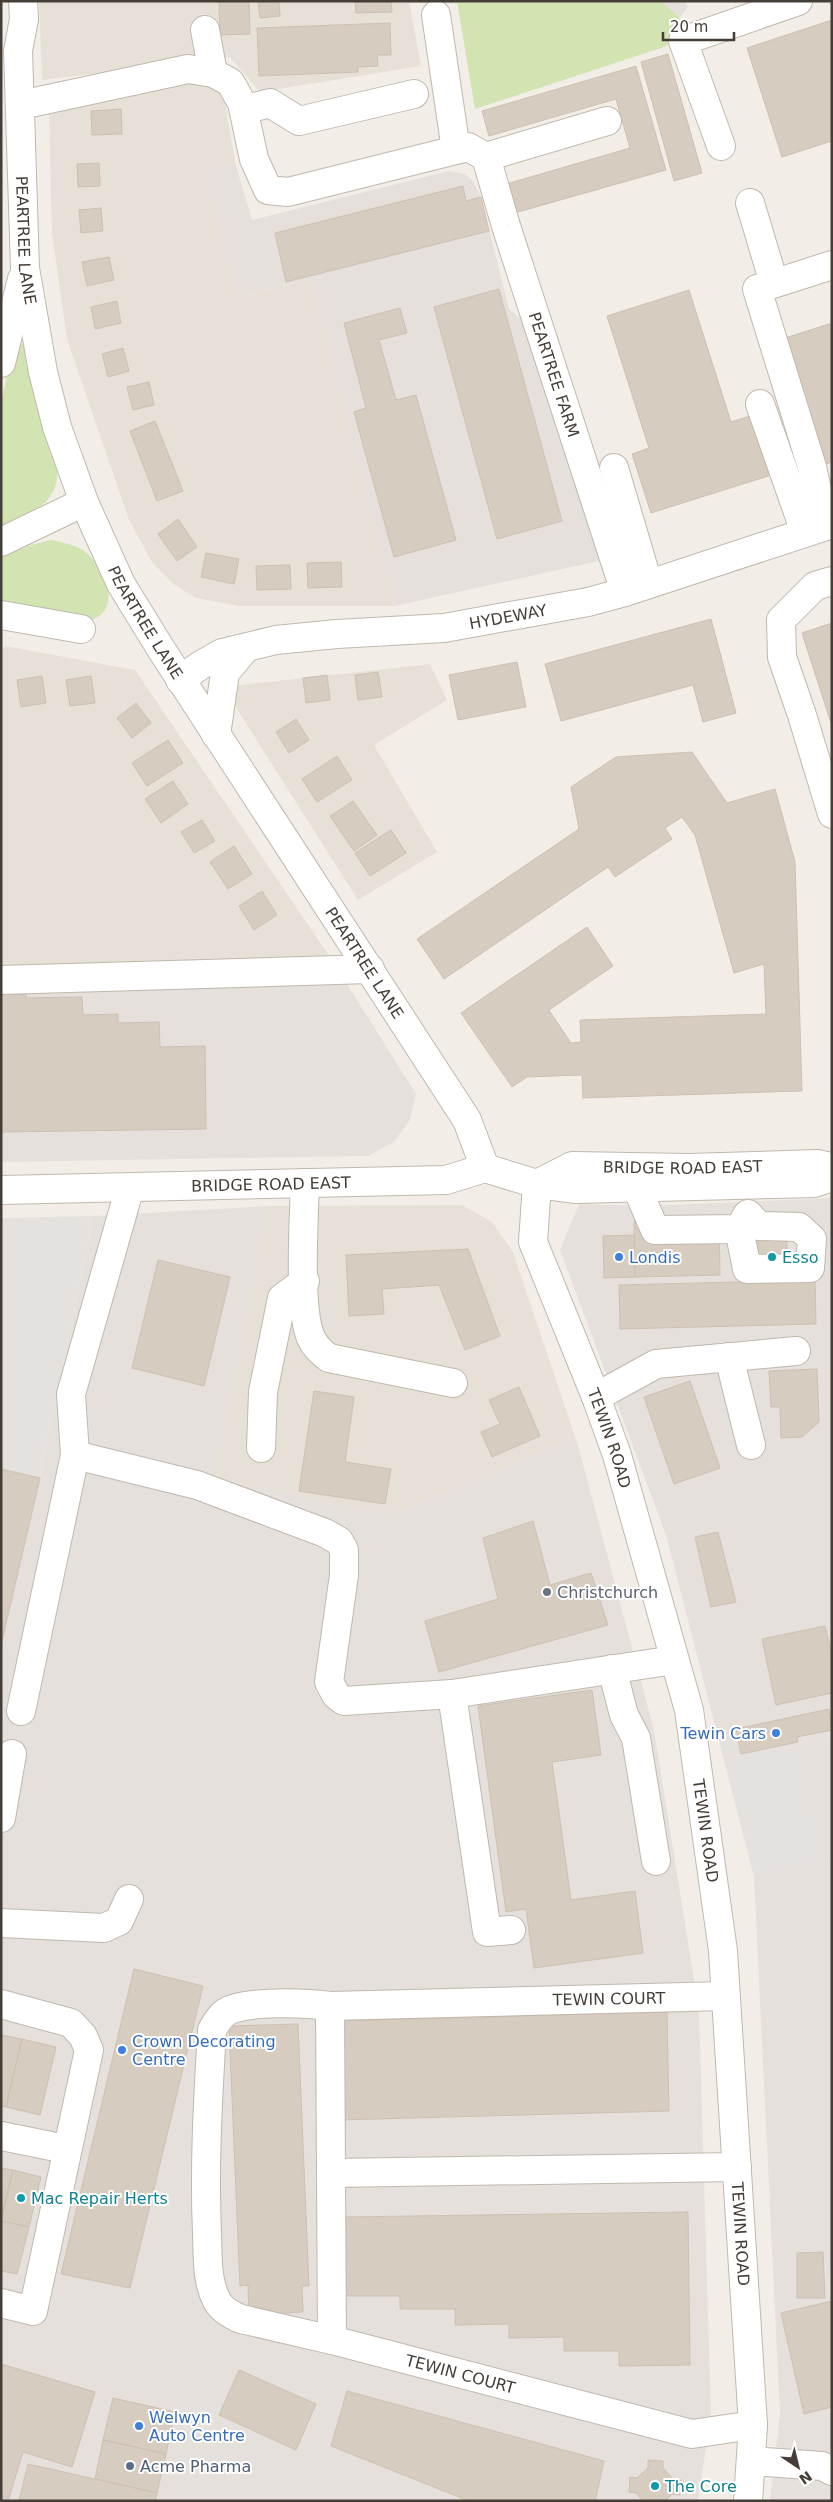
<svg xmlns="http://www.w3.org/2000/svg" width="833" height="2502" viewBox="0 0 833 2502" font-family="'DejaVu Sans',sans-serif">
	<style>
		.residential { fill: #e6e0d6 }
		.industrial { fill: #e5e0dc }
		.green { fill: #d2e4b2 }
		.parking { fill: #e4e1df }
		.building { fill: #d6ccc0; stroke: #cec0b1 }
		.lines { fill: none; stroke-linecap: round; stroke-linejoin: round }
		.minor-casing { stroke: #c0b8ad; stroke-width: 30 }
		.minor { stroke: #fff; stroke-width: 28 }
		.shop-dot { fill: #3f7fe0; stroke: #fff; stroke-width: 2 }
		.culture-dot { fill: #0f9aa8; stroke: #fff; stroke-width: 2 }
		.worship-dot { fill: #6b7280; stroke: #fff; stroke-width: 2 }
		.service-dot { fill: #5c6f8a; stroke: #fff; stroke-width: 2 }
		.labels { text-anchor: middle; dominant-baseline: central; stroke-width: 4; stroke-linejoin: round; paint-order: stroke }
		.street-label { font-size: 16px; fill: #453e37; stroke: #fff }
		.shop-label { font-size: 16px; fill: #366cbe; stroke: #fff; text-anchor: start }
		.culture-label { font-size: 16px; fill: #0d838f; stroke: #fff; text-anchor: start }
		.worship-label { font-size: 16px; fill: #5b616d; stroke: #fff; text-anchor: start }
		.service-label { font-size: 16px; fill: #4e5e75; stroke: #fff; text-anchor: start }
	</style>
	<rect width="100%" height="100%" fill="#f2eee7"/>
	<g class="residential">
		<polygon points="39,1 409,1 421,66 260,92 230,57 42,80"/>
		<polygon points="189,78 213,80 224,98 235,162 204,173 236,298 309,279 395,606 240,606 196,598 173,584 152,562 129,520 67,339 52,233 49,112"/>
		<polygon points="1,114 3,186 1,231"/>
		<polygon points="5,646 135,670 332,960 1,972 1,649"/>
		<polygon points="430,664 447,700 374,745 437,852 358,900 223,687"/>
		<polygon points="462,1205 492,1222 513,1252 575,1437 389,1515 216,1478 269,1206"/>
	</g>
	<g class="industrial">
		<polygon points="409,1 457,1 457,4 410,3"/>
		<polygon points="661,1 684,1 688,7 680,18"/>
		<polygon points="235,162 252,220 449,171 465,174 473,181 481,197 509,309 533,329 603,560 395,606 309,279 235,298 204,173"/>
		<polygon points="332,960 416,1094 410,1120 394,1142 368,1156 1,1162 1,972"/>
		<polygon points="832,1198 832,2501 770,2501 780,2414 754,1877 666,1535 560,1250 579,1204 645,1206"/>
		<polygon points="269,1206 216,1478 389,1515 575,1437 579,1449 654,1730 699,2011 711,2415 698,2501 1,2501 1,1645 40,1478 93,1216"/>
	</g>
	<g class="green">
		<polygon points="457,1 661,1 680,18 667,46 475,109"/>
		<path d="M 19,342 L 25,347 L 57,464 C 61,504 32,512 1,527 L 1,403 L 14,346 Z"/>
		<path d="M 51,540 C 61,542 72,544 81,549 C 101,561 126,608 92,620 C 78,625 19,611 1,608 L 1,557 L 31,545 Z"/>
	</g>
	<g class="parking">
		<polygon points="93,1216 40,1478 1,1469 1,1218"/>
		<polygon points="736,1729 742,1754 798,1742 797,1737 832,1730 832,1737 801,1756 825,1860 754,1877 718,1733"/>
	</g>
	<g class="building">
		<polygon points="219,1 249,1 250,34 220,35"/>
		<polygon points="258,1 279,1 280,16 260,18"/>
		<polygon points="355,1 391,1 392,12 356,13"/>
		<polygon points="832,20 832,141 782,157 747,48"/>
		<polygon points="390,23 391,55 377,55 378,66 358,67 358,72 259,76 257,28"/>
		<polygon points="668,54 702,173 674,181 641,62"/>
		<polygon points="636,66 666,170 511,214 503,185 630,148 616,99 489,136 482,111"/>
		<polygon points="121,109 122,134 92,135 91,111"/>
		<polygon points="99,163 100,186 78,187 77,164"/>
		<polygon points="463,186 466,201 481,197 489,231 286,282 275,233"/>
		<polygon points="101,208 103,231 81,233 79,210"/>
		<polygon points="109,257 114,280 87,286 82,262"/>
		<polygon points="499,289 562,521 497,539 434,307"/>
		<polygon points="689,290 731,422 763,412 781,472 651,513 632,454 649,448 607,316"/>
		<polygon points="117,301 121,323 95,329 91,307"/>
		<polygon points="400,308 407,333 379,340 396,400 416,395 456,540 394,557 354,412 366,408 344,323"/>
		<polygon points="832,323 832,462 826,464 785,338"/>
		<polygon points="123,348 129,371 108,377 102,354"/>
		<polygon points="149,382 154,405 133,410 127,387"/>
		<polygon points="155,421 183,491 157,501 130,431"/>
		<polygon points="178,519 197,547 177,561 158,534"/>
		<polygon points="206,553 239,559 234,584 201,577"/>
		<polygon points="341,562 342,587 308,588 307,563"/>
		<polygon points="290,565 291,589 257,590 256,566"/>
		<polygon points="711,619 736,713 703,722 693,685 561,721 545,664"/>
		<polygon points="832,623 832,726 802,633"/>
		<polygon points="517,662 526,707 458,720 449,675"/>
		<polygon points="378,672 382,697 358,700 355,675"/>
		<polygon points="327,675 330,700 306,703 303,678"/>
		<polygon points="42,676 46,703 21,707 17,680"/>
		<polygon points="91,676 95,703 70,706 66,680"/>
		<polygon points="136,703 151,723 132,738 117,718"/>
		<polygon points="296,719 309,740 289,753 276,732"/>
		<polygon points="168,740 183,763 147,786 132,763"/>
		<polygon points="692,752 727,803 775,789 795,862 802,1091 583,1098 582,1075 527,1077 512,1087 461,1013 587,927 613,966 549,1010 571,1043 581,1042 580,1020 766,1014 764,964 734,973 695,835 682,817 665,828 672,839 615,877 608,867 444,979 417,939 579,829 571,787 616,757"/>
		<polygon points="337,756 352,780 317,802 302,779"/>
		<polygon points="173,781 188,804 161,823 145,799"/>
		<polygon points="353,801 377,835 354,851 330,816"/>
		<polygon points="202,820 215,841 194,853 181,832"/>
		<polygon points="391,830 406,853 370,876 355,853"/>
		<polygon points="234,846 252,874 228,889 210,862"/>
		<polygon points="262,891 277,915 254,930 239,906"/>
		<polygon points="1,994 26,994 26,998 82,997 83,1015 118,1014 118,1023 159,1022 160,1047 205,1046 206,1129 1,1132"/>
		<polygon points="719,1220 720,1275 635,1277 634,1221"/>
		<polygon points="786,1231 788,1260 757,1277 752,1233"/>
		<polygon points="634,1235 635,1277 604,1278 603,1236"/>
		<polygon points="468,1249 500,1336 465,1350 439,1285 382,1289 384,1314 349,1316 346,1255"/>
		<polygon points="158,1260 230,1277 204,1386 132,1368"/>
		<polygon points="815,1280 816,1324 620,1329 619,1285"/>
		<polygon points="817,1369 819,1422 802,1437 781,1438 780,1407 771,1407 769,1371"/>
		<polygon points="690,1381 720,1468 674,1484 644,1397"/>
		<polygon points="519,1387 540,1436 492,1457 481,1432 500,1424 489,1400"/>
		<polygon points="314,1391 354,1397 345,1462 391,1469 385,1504 299,1491"/>
		<polygon points="1,1469 40,1478 1,1645"/>
		<polygon points="533,1521 550,1585 591,1573 608,1625 439,1672 425,1621 498,1599 483,1538"/>
		<polygon points="718,1532 736,1602 711,1607 695,1537"/>
		<polygon points="825,1626 832,1655 832,1693 776,1705 762,1639"/>
		<polygon points="592,1690 601,1755 552,1762 571,1900 635,1891 643,1953 534,1968 526,1909 506,1912 478,1706"/>
		<polygon points="829,1709 832,1730 797,1737 798,1742 741,1754 736,1729"/>
		<polygon points="134,1969 203,1986 130,2288 61,2274"/>
		<polygon points="667,2012 669,2111 339,2120 337,2021"/>
		<polygon points="298,2024 309,2286 302,2286 303,2312 249,2315 248,2285 240,2286 229,2026"/>
		<polygon points="1,2035 22,2039 6,2107 1,2106"/>
		<polygon points="22,2039 56,2047 40,2115 6,2107"/>
		<polygon points="1,2168 13,2170 1,2219"/>
		<polygon points="13,2170 41,2177 29,2227 1,2221"/>
		<polygon points="688,2212 690,2365 619,2366 619,2351 564,2351 564,2337 509,2338 509,2324 455,2325 455,2309 400,2309 400,2296 345,2296 344,2217"/>
		<polygon points="1,2221 29,2227 17,2274 1,2271"/>
		<polygon points="823,2252 825,2298 797,2298 797,2253"/>
		<polygon points="832,2301 832,2407 804,2414 781,2313"/>
		<polygon points="1,2364 95,2392 72,2467 23,2452 8,2501 1,2501"/>
		<polygon points="239,2370 316,2404 296,2450 219,2415"/>
		<polygon points="347,2391 604,2461 595,2501 469,2501 331,2446"/>
		<polygon points="113,2398 175,2412 166,2454 103,2440"/>
		<polygon points="103,2440 166,2454 157,2493 95,2479"/>
		<polygon points="648,2460 663,2461 663,2468 673,2479 681,2480 680,2495 672,2494 665,2501 643,2501 636,2493 629,2492 630,2477 637,2478 648,2468"/>
		<polygon points="28,2464 157,2493 155,2501 19,2501"/>
	</g>
	<g class="lines">
		<defs>
			<g id="minor">
				<path id="s1" d="M 23,1 L 24,19 L 18,51 L 25,268 L 43,372 L 57,427 L 84,502 L 121,584 L 161,649 L 467,1120 L 485,1168"/>
				<polyline points="436,15 456,150"/>
				<polyline points="205,30 213,73"/>
				<polyline points="21,105 188,69 213,73 230,82 242,103 254,159 268,190 288,192 468,147 486,157 607,121"/>
				<polyline points="244,110 270,103 299,121 414,94"/>
				<polyline points="721,146 683,41 798,1"/>
				<path id="s2" d="M 486,157 L 506,226 L 625,592"/>
				<polyline points="750,203 774,283"/>
				<polyline points="1,363 22,279"/>
				<polyline points="760,404 805,532"/>
				<polyline points="614,468 648,583"/>
				<polyline points="825,526 812,467 757,289 832,265"/>
				<polyline points="1,542 84,502"/>
				<polyline points="832,581 815,586 781,620 782,657 802,715 832,814"/>
				<polyline points="1,615 81,629"/>
				<path id="s3" d="M 180,680 L 201,665 L 222,653 L 276,640 L 337,634 L 444,628 L 588,602 L 625,592 L 832,524"/>
				<polyline points="216,735 225,673 245,649"/>
				<polyline points="1,980 370,969"/>
				<path d="M 305,1183 C 304,1219 298,1309 311,1338 C 315,1347 322,1353 329,1358 L 453,1383"/>
				<path id="s4" d="M 537,1184 L 533,1242 L 596,1397 L 617,1455 L 689,1710 L 723,1951 L 753,2425 L 748,2501"/>
				<path id="s5" d="M 537,1184 L 572,1166 L 689,1168 L 817,1164 L 832,1167"/>
				<polyline points="637,1188 655,1230 739,1229 747,1215"/>
				<path id="s6" d="M 1,1190 L 446,1180 L 485,1168 L 537,1184 L 577,1189 L 814,1183 L 832,1177"/>
				<polyline points="739,1229 747,1269 810,1268 812,1239 799,1227 759,1226 748,1214"/>
				<polyline points="729,1357 751,1445"/>
				<polyline points="596,1397 656,1364 796,1351"/>
				<polyline points="261,1448 263,1392 282,1298 305,1281"/>
				<polyline points="75,1455 197,1485 325,1533 339,1541 344,1550 344,1575 329,1682 336,1695 344,1701 452,1694 674,1660"/>
				<polyline points="612,1669 624,1715 636,1738 656,1861"/>
				<polyline points="452,1694 487,1932 511,1930"/>
				<polyline points="21,1711 75,1455 71,1394 130,1187"/>
				<polyline points="1,1818 12,1754"/>
				<polyline points="1,1923 104,1928 119,1921 129,1899"/>
				<path id="s7" d="M 725,1996 L 330,2006 L 332,2340 L 692,2434 L 753,2425"/>
				<polyline points="1,2004 71,2023 83,2036 89,2050 33,2311 1,2303"/>
				<path d="M 330,2006 C 307,2003 246,2000 226,2012 C 219,2017 216,2023 212,2030 C 208,2098 204,2166 207,2233 C 208,2256 206,2280 217,2301 C 222,2310 231,2315 241,2319 L 332,2340"/>
				<polyline points="1,2136 66,2149"/>
				<polyline points="331,2173 737,2167"/>
				<polyline points="751,2461 822,2466 832,2471"/>
			</g>
		</defs>
		<use href="#minor" class="minor-casing"/>
		<use href="#minor" class="minor"/>
	</g>
	<g class="shop-dot">
		<circle cx="619" cy="1257" r="5"/>
		<circle cx="776" cy="1733" r="5"/>
		<circle cx="122" cy="2050" r="5"/>
		<circle cx="139" cy="2426" r="5"/>
	</g>
	<g class="culture-dot">
		<circle cx="772" cy="1257" r="5"/>
		<circle cx="21" cy="2198" r="5"/>
		<circle cx="655" cy="2486" r="5"/>
	</g>
	<circle class="worship-dot" cx="547" cy="1592" r="5"/>
	<circle class="service-dot" cx="130" cy="2466" r="5"/>
	<g class="labels">
		<g class="street-label">
			<text stroke="none"><textPath href="#s1" startOffset="240">PEARTREE LANE</textPath></text>
			<text stroke="none"><textPath href="#s2" startOffset="228">PEARTREE FARM</textPath></text>
			<text stroke="none"><textPath href="#s3" startOffset="339">HYDEWAY</textPath></text>
			<text stroke="none"><textPath href="#s1" startOffset="645">PEARTREE LANE</textPath></text>
			<text stroke="none"><textPath href="#s1" startOffset="1050">PEARTREE LANE</textPath></text>
			<text stroke="none"><textPath href="#s5" startOffset="150">BRIDGE ROAD EAST</textPath></text>
			<text stroke="none"><textPath href="#s6" startOffset="270">BRIDGE ROAD EAST</textPath></text>
			<text stroke="none"><textPath href="#s4" startOffset="269">TEWIN ROAD</textPath></text>
			<text stroke="none"><textPath href="#s4" startOffset="674">TEWIN ROAD</textPath></text>
			<text transform="translate(609 1999) rotate(-1)">TEWIN COURT</text>
			<text stroke="none"><textPath href="#s4" startOffset="1079">TEWIN ROAD</textPath></text>
			<text stroke="none"><textPath href="#s7" startOffset="862">TEWIN COURT</textPath></text>
		</g>
		<g class="shop-label">
			<text x="629" y="1257">Londis</text>
			<text x="766" y="1733" text-anchor="end">Tewin Cars</text>
			<text x="132" y="2041">Crown Decorating<tspan x="132" dy="18">Centre</tspan></text>
			<text x="149" y="2417">Welwyn<tspan x="149" dy="18">Auto Centre</tspan></text>
		</g>
		<g class="culture-label">
			<text x="782" y="1257">Esso</text>
			<text x="31" y="2198">Mac Repair Herts</text>
			<text x="665" y="2486">The Core</text>
		</g>
		<g class="worship-label">
			<text x="557" y="1592">Christchurch</text>
		</g>
		<g class="service-label">
			<text x="140" y="2466">Acme Pharma</text>
		</g>
	</g>
	<rect width="833" height="2502" fill="none" stroke="#453e37" stroke-width="5"/>
	<g transform="translate(798 2467) rotate(145)" stroke="#ffffff" stroke-width="4" paint-order="stroke">
	<path d="M0-4L9 19L0 12L-9 19Z" fill="#453e37"/>
	<text y="-8" font-size="14" font-weight="bold" text-anchor="middle" fill="#453e37">N</text>
	</g>
	<path d="M663 32v8h71v-8" fill="none" stroke="#453e37" stroke-width="2.5"/>
	<text x="670" y="32" font-size="15" fill="#453e37" stroke="#ffffff" stroke-width="4" paint-order="stroke">20 m</text>
</svg>
